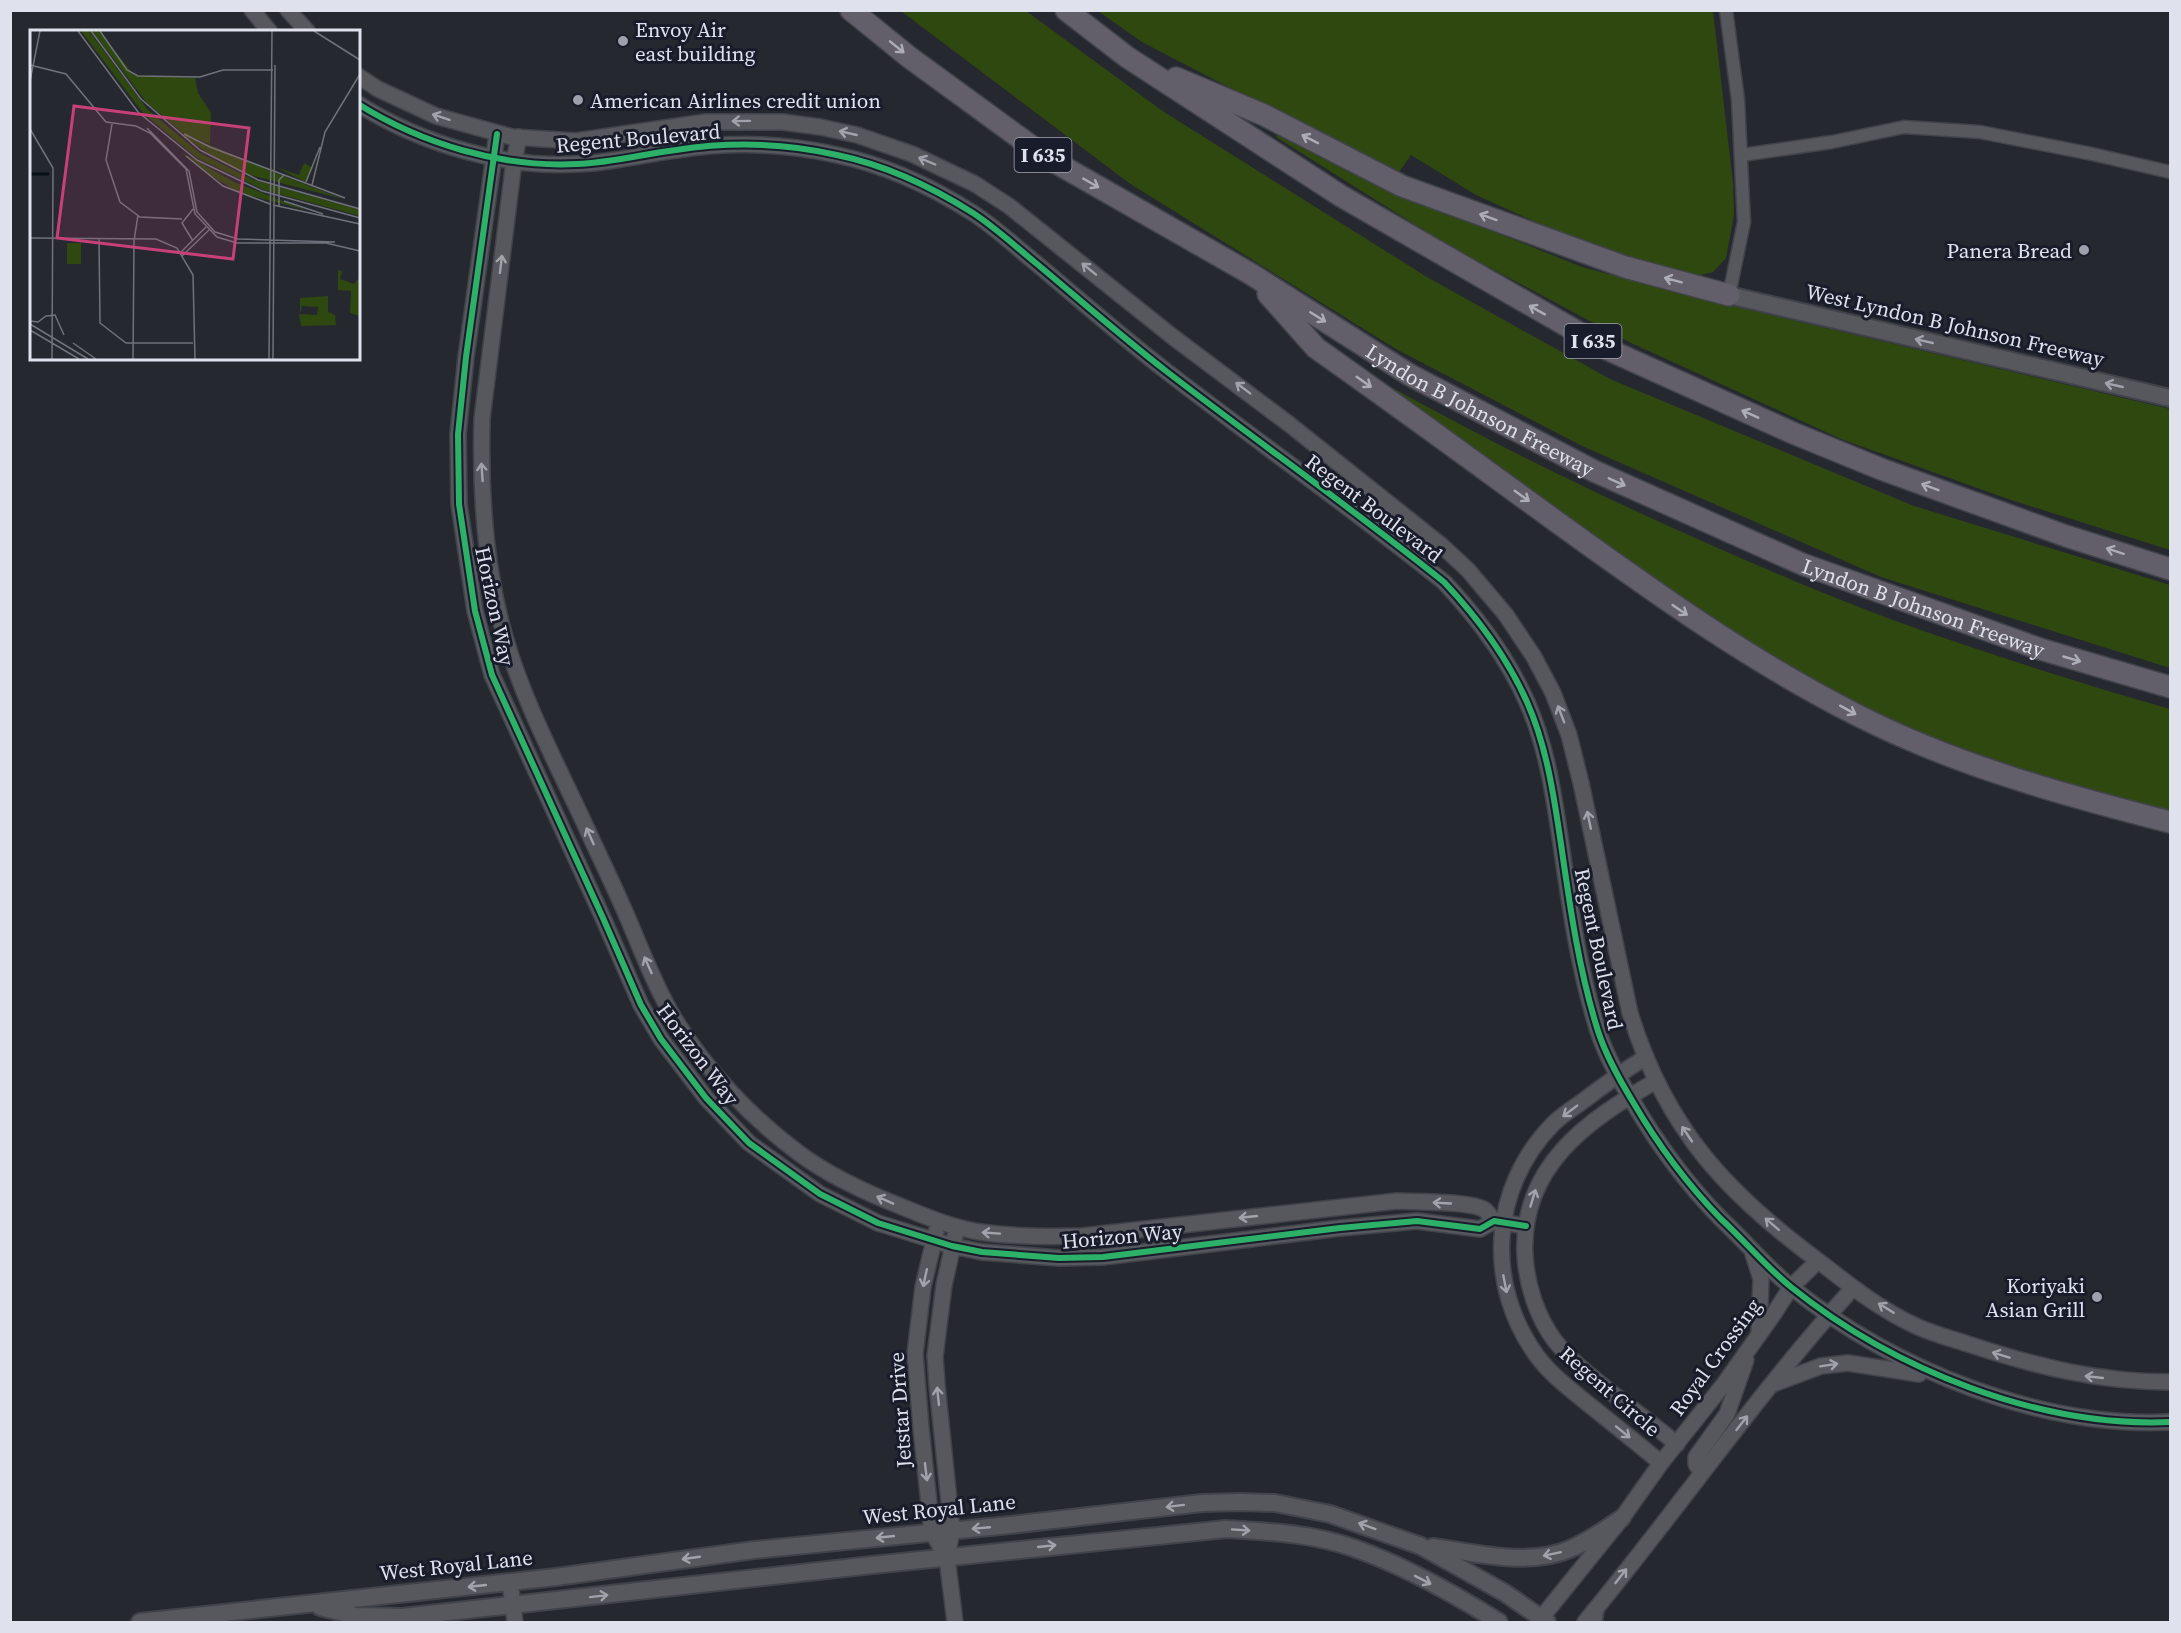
<svg xmlns="http://www.w3.org/2000/svg" width="2181" height="1633" viewBox="0 0 2181 1633" font-family="'Source Serif 4',serif">
	<style>
		.green { fill: #2f4810 }
		.lines { fill: none; stroke-linecap: round; stroke-linejoin: round }
		.minor-casing { stroke: #41434a; stroke-width: 15 }
		.tertiary-casing { stroke: #41434a; stroke-width: 18 }
		.secondary-casing { stroke: #41434a; stroke-width: 20 }
		.motorway-casing { stroke: #41434a; stroke-width: 24 }
		.minor { stroke: #56585e; stroke-width: 12 }
		.tertiary { stroke: #56585e; stroke-width: 15 }
		.secondary { stroke: #56585e; stroke-width: 16 }
		.motorway { stroke: #625f6a; stroke-width: 21 }
		.cycleway-casing { stroke: #191c2a; stroke-width: 10 }
		.cycleway { stroke: #2db169; stroke-width: 6 }
		.oneway { stroke: #adadb8 }
		.oneway2 { stroke: #a1a3ac }
		.poi-dot { fill: #9ea0aa; stroke: #191c2a; stroke-width: 2 }
		.labels { text-anchor: middle; dominant-baseline: central; stroke-width: 6; stroke-linejoin: round; paint-order: stroke }
		.shield { fill: #191c2a; stroke: #a4a6b2; stroke-width: 1.5 }
		.shield-label { font-size: 20px; font-weight: bold; fill: #dfe1ec }
		.poi-label { font-size: 21px; fill: #dfe1ec; stroke: #191c2a; text-anchor: start }
		.street-label { font-size: 21px; fill: #dfe1ec; stroke: #191c2a }
		.inset-river { fill: none; stroke: #071215; stroke-width: 3 }
		.inset-road { fill: none; stroke: #70727b; stroke-width: 1.5 }
		.view { fill: #c84078; fill-opacity: 0.15; stroke: #c84078; stroke-width: 3 }
		.inset-edge { fill: none; stroke: #dfe1ec; stroke-width: 3 }
	</style>
	<rect width="100%" height="100%" fill="#262830"/>
	<g class="green">
		<polygon points="901,11 1026,11 1164,112 1427,277 1610,379 1914,506 2170,585 2170,668 1881,577 1582,446 1396,349 1129,183"/>
		<polygon points="1098,11 1713,11 1733,183 1734,215 1726,258 1713,272 1697,276 1623,257 1542,225 1476,195 1411,155 1397,175 1142,42"/>
		<polygon points="1278,133 1405,196 1582,267 1703,299 2170,409 2170,550 2008,499 1841,439 1629,342 1444,243 1276,137"/>
		<path d="M 1389,386 C 1488,441 1590,491 1693,537 C 1758,566 1823,594 1890,619 C 1982,652 2076,682 2170,709 L 2170,813 C 2078,787 1988,761 1900,723 C 1883,716 1866,709 1850,701 C 1685,614 1537,500 1385,393 Z"/>
	</g>
	<g class="lines">
		<defs>
			<g id="minor">
				<polyline points="1726,10 1738,100 1744,222 1729,295"/>
				<polyline points="1742,155 1832,142 1904,127 1980,132 2092,154 2170,172"/>
			</g>
			<g id="tertiary">
				<polyline points="252,10 270,32"/>
				<polyline points="288,10 308,32"/>
				<path d="M 358,76 L 378,89 L 436,116 L 512,137 L 576,141 L 706,122 L 783,122 L 820,127 L 857,135 L 912,154 L 975,184 L 1009,206 L 1173,337 L 1289,424 L 1441,545 L 1468,570 L 1506,615 L 1534,657 L 1553,693 L 1569,735 L 1581,783 L 1630,1013 C 1666,1130 1728,1195 1825,1266 C 1853,1288 1883,1311 1916,1326 C 1933,1334 1953,1339 1971,1345 C 2038,1367 2100,1382 2170,1382"/>
				<path d="M 358,104 C 422,144 502,168 577,164 C 611,163 643,154 676,150 C 728,142 785,143 837,155 C 885,165 932,187 973,213 C 996,228 1016,247 1037,264 C 1080,300 1122,337 1166,371 C 1258,442 1353,509 1444,582 C 1477,617 1507,657 1527,702 C 1547,747 1554,797 1561,844 C 1570,907 1579,971 1598,1031 C 1606,1056 1619,1079 1633,1102 C 1658,1145 1686,1183 1721,1219 C 1745,1241 1766,1267 1791,1287 C 1893,1369 2039,1428 2170,1422"/>
				<polyline points="497,134 466,357 458,434 459,504 475,611 492,675 603,918 641,1005 661,1039 706,1098 749,1143 820,1194 878,1223 952,1246 982,1252 1059,1258 1103,1257 1340,1228 1417,1221 1480,1229 1494,1221 1526,1226"/>
				<path d="M 519,137 L 514,161 L 482,419 C 480,491 485,568 505,637 C 524,703 558,766 587,829 C 601,860 616,890 629,921 C 643,954 656,988 674,1018 C 706,1070 751,1118 800,1154 C 831,1177 869,1194 905,1208 C 929,1218 954,1228 980,1232 C 1014,1237 1048,1237 1082,1236 L 1397,1201 C 1414,1202 1473,1201 1485,1210 C 1488,1212 1491,1218 1494,1221"/>
				<path d="M 1646,1057 C 1622,1072 1600,1088 1579,1104 C 1570,1110 1561,1116 1553,1124 C 1490,1188 1485,1285 1537,1356 C 1551,1375 1570,1389 1587,1403 C 1612,1423 1637,1443 1661,1463"/>
				<path d="M 1656,1081 C 1586,1121 1520,1167 1525,1256 C 1527,1286 1537,1317 1555,1341 C 1571,1361 1592,1377 1612,1393 C 1634,1410 1656,1427 1677,1444"/>
				<polyline points="936,1232 923,1287 915,1354 921,1428 932,1532 947,1558"/>
				<polyline points="1753,1254 1761,1279 1759,1333"/>
				<polyline points="1773,1384 1821,1366 1848,1363 1919,1374"/>
				<polyline points="1701,1472 1696,1464 1696,1457 1727,1414 1746,1360"/>
				<polyline points="510,1582 515,1622"/>
				<polyline points="955,1622 947,1558 952,1530 937,1385 935,1356 944,1285 955,1236"/>
				<polyline points="1538,1622 1622,1518 1661,1463 1724,1384 1775,1312 1791,1287 1818,1261"/>
				<path d="M 1585,1622 C 1676,1512 1757,1394 1853,1288"/>
			</g>
			<g id="secondary">
				<polyline points="1729,295 2170,398"/>
				<path d="M 1433,1547 C 1476,1553 1528,1567 1570,1549 C 1589,1541 1606,1529 1622,1518"/>
				<path d="M 320,1607 L 356,1616 L 403,1617 L 872,1565 L 1226,1529 C 1259,1531 1298,1533 1330,1541 C 1386,1555 1451,1592 1499,1622"/>
				<polyline points="140,1622 556,1577 754,1550 1010,1525 1202,1503 1241,1502 1275,1503 1330,1514 1421,1546 1505,1593 1547,1622"/>
				<polyline points="1593,1622 1595,1611"/>
			</g>
			<g id="motorway">
				<path id="s1" d="M 851,10 L 909,57 L 1046,157 L 1251,274 L 1410,375 L 1594,471 L 1802,564 L 2040,649 L 2170,687"/>
				<polyline points="1066,10 1127,57 1341,196 1609,350 1793,433 1881,469 2066,536 2170,569"/>
				<polyline points="1176,78 1264,115 1402,186 1625,267 1729,295"/>
				<path d="M 1268,294 L 1316,348 C 1397,405 1477,464 1557,522 C 1654,592 1750,661 1857,715 C 1955,765 2064,795 2170,822"/>
			</g>
		</defs>
		<use href="#minor" class="minor-casing"/>
		<use href="#tertiary" class="tertiary-casing"/>
		<use href="#secondary" class="secondary-casing"/>
		<use href="#motorway" class="motorway-casing"/>
		<use href="#minor" class="minor"/>
		<use href="#tertiary" class="tertiary"/>
		<use href="#secondary" class="secondary"/>
		<use href="#motorway" class="motorway"/>
		<defs>
			<g id="cycleway">
				<path d="M 358,104 C 422,144 502,168 577,164 C 611,163 643,154 676,150 C 728,142 785,143 837,155 C 885,165 932,187 973,213 C 996,228 1016,247 1037,264 C 1080,300 1122,337 1166,371 C 1258,442 1353,509 1444,582 C 1477,617 1507,657 1527,702 C 1547,747 1554,797 1561,844 C 1570,907 1579,971 1598,1031 C 1606,1056 1619,1079 1633,1102 C 1658,1145 1686,1183 1721,1219 C 1745,1241 1766,1267 1791,1287 C 1893,1369 2039,1428 2170,1422"/>
				<polyline points="497,134 466,357 458,434 459,504 475,611 492,675 603,918 641,1005 661,1039 706,1098 749,1143 820,1194 878,1223 952,1246 982,1252 1059,1258 1103,1257 1340,1228 1417,1221 1480,1229 1494,1221 1526,1226"/>
			</g>
		</defs>
		<use href="#cycleway" class="cycleway-casing"/>
		<use href="#cycleway" class="cycleway"/>
	</g>
	<defs><path id="oneway-shaft" d="M-6 0H5M1.5-3L5.5 0L1.5 3" fill="none" stroke-width="1.6" stroke-linecap="round" stroke-linejoin="round" transform="scale(1.5)"/></defs>
	<g class="oneway">
		<use href="#oneway-shaft" transform="translate(897 47) rotate(39)"/>
		<use href="#oneway-shaft" transform="translate(1310 139) rotate(-153)"/>
		<use href="#oneway-shaft" transform="translate(1091 183) rotate(30)"/>
		<use href="#oneway-shaft" transform="translate(1488 217) rotate(-160)"/>
		<use href="#oneway-shaft" transform="translate(1673 280) rotate(-165)"/>
		<use href="#oneway-shaft" transform="translate(1537 310) rotate(-151)"/>
		<use href="#oneway-shaft" transform="translate(1318 317) rotate(32)"/>
		<use href="#oneway-shaft" transform="translate(1364 382) rotate(35)"/>
		<use href="#oneway-shaft" transform="translate(1750 414) rotate(-156)"/>
		<use href="#oneway-shaft" transform="translate(1617 482) rotate(24)"/>
		<use href="#oneway-shaft" transform="translate(1930 487) rotate(-159)"/>
		<use href="#oneway-shaft" transform="translate(1522 496) rotate(36)"/>
		<use href="#oneway-shaft" transform="translate(2115 551) rotate(-162)"/>
		<use href="#oneway-shaft" transform="translate(1680 610) rotate(34)"/>
		<use href="#oneway-shaft" transform="translate(2072 659) rotate(16)"/>
		<use href="#oneway-shaft" transform="translate(1848 710) rotate(29)"/>
	</g>
	<g class="oneway2">
		<use href="#oneway-shaft" transform="translate(441 117) rotate(-162)"/>
		<use href="#oneway-shaft" transform="translate(741 121) rotate(179)"/>
		<use href="#oneway-shaft" transform="translate(848 133) rotate(-167)"/>
		<use href="#oneway-shaft" transform="translate(927 161) rotate(-157)"/>
		<use href="#oneway-shaft" transform="translate(501 264) rotate(-83)"/>
		<use href="#oneway-shaft" transform="translate(1089 269) rotate(-141)"/>
		<use href="#oneway-shaft" transform="translate(1924 341) rotate(-167)"/>
		<use href="#oneway-shaft" transform="translate(2114 385) rotate(-167)"/>
		<use href="#oneway-shaft" transform="translate(1243 388) rotate(-143)"/>
		<use href="#oneway-shaft" transform="translate(482 472) rotate(-94)"/>
		<use href="#oneway-shaft" transform="translate(1561 714) rotate(-111)"/>
		<use href="#oneway-shaft" transform="translate(1589 820) rotate(-102)"/>
		<use href="#oneway-shaft" transform="translate(590 836) rotate(-114)"/>
		<use href="#oneway-shaft" transform="translate(648 965) rotate(-114)"/>
		<use href="#oneway-shaft" transform="translate(1570 1111) rotate(143)"/>
		<use href="#oneway-shaft" transform="translate(1687 1134) rotate(-124)"/>
		<use href="#oneway-shaft" transform="translate(1533 1198) rotate(-73)"/>
		<use href="#oneway-shaft" transform="translate(885 1200) rotate(-156)"/>
		<use href="#oneway-shaft" transform="translate(1442 1203) rotate(-177)"/>
		<use href="#oneway-shaft" transform="translate(1248 1217) rotate(174)"/>
		<use href="#oneway-shaft" transform="translate(1772 1224) rotate(-139)"/>
		<use href="#oneway-shaft" transform="translate(991 1233) rotate(-176)"/>
		<use href="#oneway-shaft" transform="translate(925 1278) rotate(102)"/>
		<use href="#oneway-shaft" transform="translate(1505 1284) rotate(79)"/>
		<use href="#oneway-shaft" transform="translate(1886 1308) rotate(-148)"/>
		<use href="#oneway-shaft" transform="translate(2001 1355) rotate(-163)"/>
		<use href="#oneway-shaft" transform="translate(1829 1365) rotate(-9)"/>
		<use href="#oneway-shaft" transform="translate(2094 1377) rotate(-174)"/>
		<use href="#oneway-shaft" transform="translate(938 1396) rotate(-96)"/>
		<use href="#oneway-shaft" transform="translate(1742 1423) rotate(-52)"/>
		<use href="#oneway-shaft" transform="translate(1623 1432) rotate(39)"/>
		<use href="#oneway-shaft" transform="translate(926 1472) rotate(83)"/>
		<use href="#oneway-shaft" transform="translate(1175 1506) rotate(173)"/>
		<use href="#oneway-shaft" transform="translate(1367 1526) rotate(-160)"/>
		<use href="#oneway-shaft" transform="translate(981 1528) rotate(175)"/>
		<use href="#oneway-shaft" transform="translate(1241 1530) rotate(4)"/>
		<use href="#oneway-shaft" transform="translate(885 1537) rotate(174)"/>
		<use href="#oneway-shaft" transform="translate(1047 1546) rotate(-6)"/>
		<use href="#oneway-shaft" transform="translate(1552 1554) rotate(168)"/>
		<use href="#oneway-shaft" transform="translate(691 1558) rotate(172)"/>
		<use href="#oneway-shaft" transform="translate(1621 1576) rotate(-52)"/>
		<use href="#oneway-shaft" transform="translate(1423 1580) rotate(27)"/>
		<use href="#oneway-shaft" transform="translate(477 1586) rotate(174)"/>
		<use href="#oneway-shaft" transform="translate(599 1596) rotate(-7)"/>
	</g>
	<g class="poi-dot">
		<circle cx="623" cy="41" r="6"/>
		<circle cx="578" cy="100" r="6"/>
		<circle cx="2084" cy="250" r="6"/>
		<circle cx="2097" cy="1297" r="6"/>
	</g>
	<g class="labels">
		<g class="shield">
			<rect x="1014.5" y="138" width="57" height="34" rx="4.5"/>
			<rect x="1564.5" y="324" width="57" height="34" rx="4.5"/>
		</g>
		<g class="shield-label">
			<text x="1043" y="155">I 635</text>
			<text x="1593" y="341">I 635</text>
		</g>
		<g class="poi-label">
			<text x="635" y="29">Envoy Air<tspan x="635" dy="24">east building</tspan></text>
			<text x="590" y="100">American Airlines credit union</text>
			<text x="2072" y="250" text-anchor="end">Panera Bread</text>
			<text x="2085" y="1285" text-anchor="end">Koriyaki<tspan x="2085" dy="24">Asian Grill</tspan></text>
		</g>
		<g class="street-label">
			<text transform="translate(638 138) rotate(-5)">Regent Boulevard</text>
			<text transform="translate(1955 325) rotate(13)">West Lyndon B Johnson Freeway</text>
			<text stroke="none"><textPath href="#s1" startOffset="747">Lyndon B Johnson Freeway</textPath></text>
			<text transform="translate(1374 508) rotate(37)">Regent Boulevard</text>
			<text transform="translate(495 606) rotate(78)">Horizon Way</text>
			<text stroke="none"><textPath href="#s1" startOffset="1233">Lyndon B Johnson Freeway</textPath></text>
			<text transform="translate(1599 949) rotate(78)">Regent Boulevard</text>
			<text transform="translate(698 1054) rotate(53)">Horizon Way</text>
			<text transform="translate(1122 1236) rotate(-5)">Horizon Way</text>
			<text transform="translate(1715 1357) rotate(-54)">Royal Crossing</text>
			<text transform="translate(1610 1391) rotate(41)">Regent Circle</text>
			<text transform="translate(900 1410) rotate(-94)">Jetstar Drive</text>
			<text transform="translate(939 1509) rotate(-6)">West Royal Lane</text>
			<text transform="translate(456 1565) rotate(-6)">West Royal Lane</text>
		</g>
	</g>
	<g transform="translate(30 30)">
		<rect width="330" height="330" fill="#262830"/>
		<path d="M 51,1 L 59,1 L 117,79 L 170,123 L 224,150 L 330,180 L 330,186 L 234,160 L 167,128 L 113,83 ZM 62,1 L 69,1 L 104,45 L 165,48 L 168,63 L 181,83 L 180,114 L 154,104 L 117,73 ZM 145,100 L 245,143 L 313,169 L 216,144 L 188,130 ZM 151,122 L 204,152 L 276,180 L 210,163 L 173,141 ZM 274,133 L 283,138 L 275,152 L 246,137 L 269,145 ZM 37,213 L 51,213 L 51,234 L 37,234 ZM 308,240 L 312,241 L 310,249 L 324,254 L 330,247 L 330,286 L 320,283 L 321,261 L 308,260 ZM 298,266 L 298,282 L 305,285 L 306,295 L 271,296 L 269,284 L 287,285 L 288,277 L 272,276 L 270,283 L 270,268 Z" fill="#2f4810"/>
		<path class="inset-river" d="M 0,144 L 19,144"/>
		<path class="inset-road" d="M 48,1 L 108,82 L 167,130 L 232,161 L 330,188M 61,1 L 111,69 L 170,120 L 228,150 L 330,179M 70,1 L 97,40 L 108,46 L 170,47 L 193,40 L 243,40M 284,1 L 330,30M 0,35 L 36,44 L 76,92 L 106,96 L 120,103 L 156,139 L 165,184 L 187,207 L 207,213 L 296,213 L 330,221M 0,51 L 10,1M 82,94 L 76,130 L 90,172 L 110,187 L 152,189M 117,98 L 159,141 L 167,182 L 185,202 L 208,209 L 305,212M 0,99 L 23,138 L 22,329M 154,104 L 180,117M 180,117 L 315,168M 156,126 L 193,156 L 240,174M 276,152 L 290,117M 282,155 L 295,102 L 330,44M 254,171 L 293,184M 243,175 L 330,194M 249,177 L 249,150 L 254,145M 0,208 L 126,209 L 147,218 L 163,245 L 165,329M 69,209 L 70,293 L 96,313 L 163,313M 163,211 L 152,193 L 163,179M 150,223 L 176,197M 152,226 L 179,200M 0,291 L 8,292 L 16,286 L 25,285 L 34,305M 0,294 L 58,329M 0,300 L 49,329M 43,313 L 66,329M 103,329 L 104,211 L 108,185M 239,329 L 242,1M 243,329 L 245,35"/>
		<path class="view" d="M 44,76 L 219,98 L 203,229 L 27,208 Z"/>
		<rect width="330" height="330" class="inset-edge"/>
	</g>
	<rect width="2181" height="1633" fill="none" stroke="#dfe1ec" stroke-width="24"/>
</svg>
